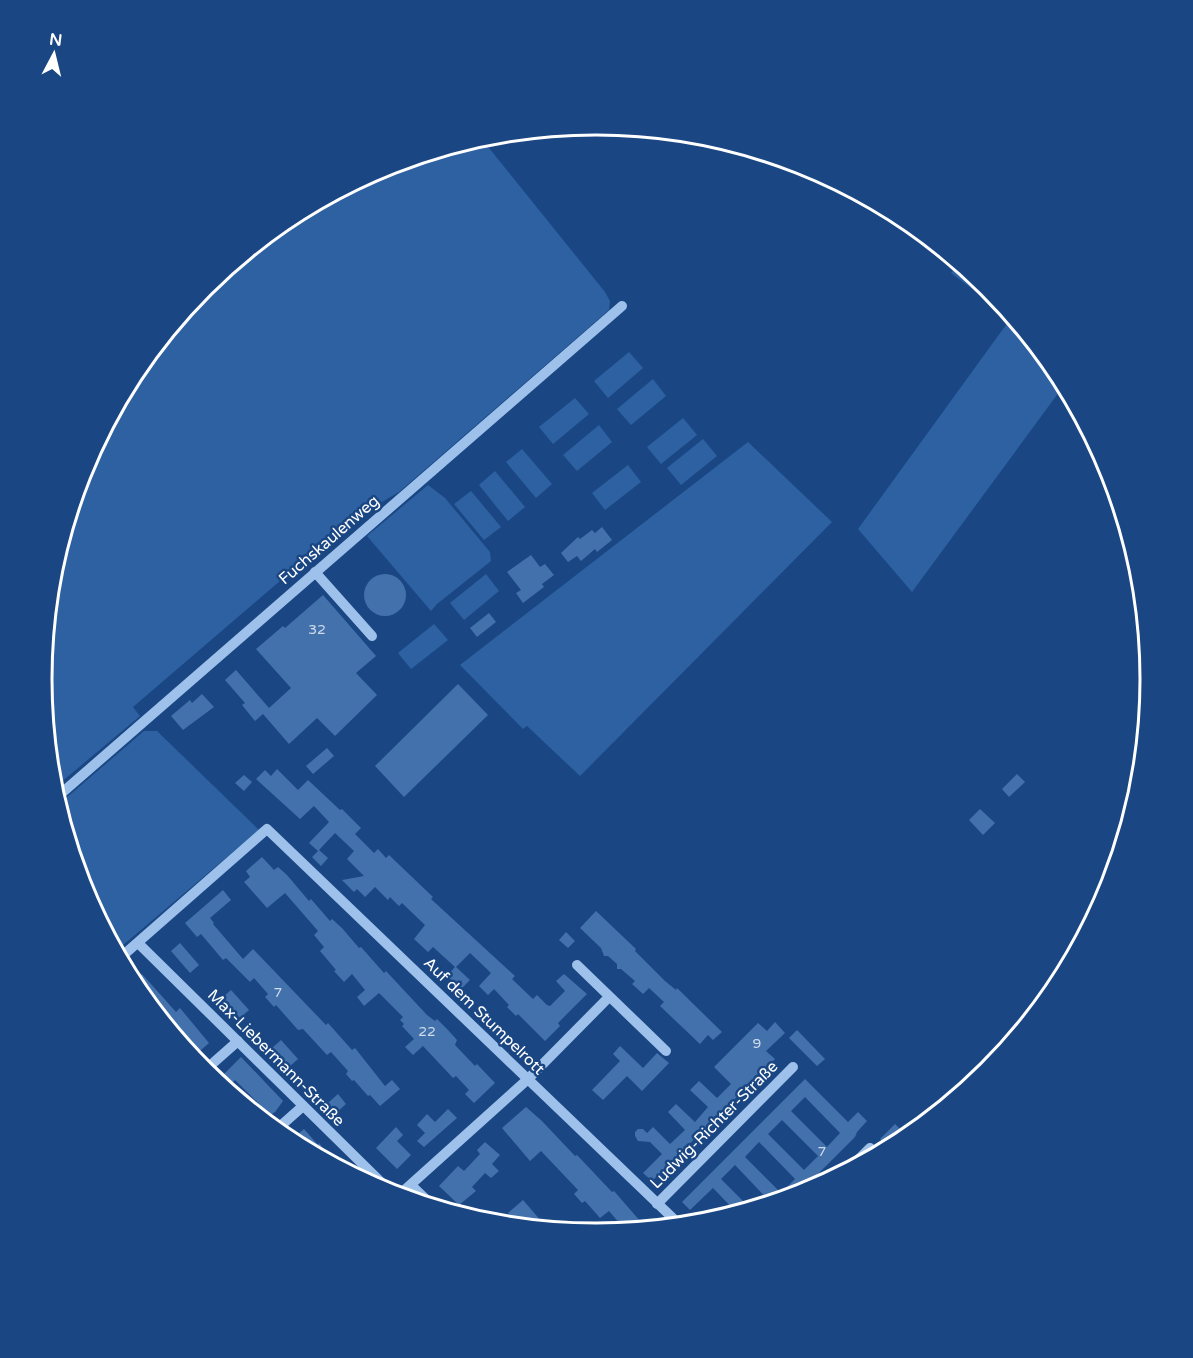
<svg xmlns="http://www.w3.org/2000/svg" width="1193" height="1358" viewBox="0 0 1193 1358" font-family="'Varela Round',sans-serif">
	<style>
		.green { fill: #2d61a2 }
		.building { fill: #4271ac; fill-rule: evenodd }
		.lines { fill: none; stroke-linecap: round; stroke-linejoin: round }
		.minor { stroke: #9ec1eb; stroke-width: 10 }
		.labels { text-anchor: middle; dominant-baseline: central; stroke-width: 5; stroke-linejoin: round; paint-order: stroke }
		.number-label { font-size: 14px; fill: #d0dcea }
		.street-label { font-size: 16px; fill: #fff; stroke: #1a4783 }
		.rim { fill: none; stroke: #fff; stroke-width: 3 }
	</style>
	<rect width="100%" height="100%" fill="#1a4783"/>
	<g class="green">
		<polygon points="481,138 605,292 610,301 609,310 399,492 351,520 133,707 140,716 53,789 42,679 53,570 84,466 136,371 205,287 289,218 385,167"/>
		<polygon points="959,262 989,287 1058,371 1065,384 912,592 858,529 1011,318 951,273"/>
		<polygon points="629,352 643,368 608,398 594,381"/>
		<polygon points="653,379 666,396 631,425 617,409"/>
		<polygon points="575,398 589,414 553,444 539,427"/>
		<polygon points="683,418 697,435 661,464 647,447"/>
		<polygon points="599,425 612,442 577,471 563,455"/>
		<polygon points="703,439 717,456 681,485 667,468"/>
		<polygon points="748,442 832,522 580,776 527,726 523,729 460,665"/>
		<polygon points="522,449 552,484 536,498 506,462"/>
		<polygon points="628,465 641,482 605,510 592,493"/>
		<polygon points="495,471 525,507 508,521 479,485"/>
		<polygon points="428,485 445,498 490,552 491,561 437,604 431,611 367,536"/>
		<polygon points="471,491 501,527 484,540 454,504"/>
		<polygon points="486,574 499,591 464,620 450,603"/>
		<polygon points="434,624 448,640 411,669 398,653"/>
		<polygon points="144,731 157,731 259,830 116,951 84,891 58,805"/>
	</g>
	<g class="building">
		<polygon points="602,527 612,540 597,552 595,549 581,561 577,556 568,562 561,553 578,537 580,539 592,530 595,533"/>
		<polygon points="531,555 540,567 545,564 554,575 542,584 544,587 523,603 516,593 521,590 507,572"/>
		<circle cx="385" cy="595" r="21"/>
		<polygon points="323,595 376,656 356,673 377,695 335,736 317,718 289,744 263,714 255,721 242,705 245,703 225,680 236,670 269,708 291,688 256,649 283,626 285,628"/>
		<polygon points="489,613 496,622 477,637 470,628"/>
		<polygon points="458,684 488,715 404,797 375,766"/>
		<polygon points="202,694 214,707 183,730 171,716 190,700 192,703"/>
		<polygon points="327,748 334,756 313,774 306,766"/>
		<polygon points="277,769 298,790 308,780 340,810 342,809 361,828 355,834 374,853 378,849 386,858 389,855 433,897 431,899 515,976 512,979 533,999 537,995 547,1005 550,1006 565,991 556,981 564,974 587,994 558,1023 560,1026 545,1041 518,1014 516,1016 507,1007 509,1005 494,989 488,995 479,986 491,973 470,953 456,967 470,980 461,989 447,976 455,967 433,947 428,952 414,939 425,925 402,903 399,906 390,897 388,900 375,887 365,897 357,889 354,892 342,880 364,876 347,859 354,851 335,833 319,850 328,858 321,866 312,857 318,851 309,843 329,822 314,806 300,819 256,779 265,770 271,776"/>
		<polygon points="1017,774 1025,782 1009,797 1002,789"/>
		<polygon points="244,775 252,782 244,791 235,783"/>
		<polygon points="980,809 995,823 983,835 969,820"/>
		<polygon points="262,857 274,870 278,867 287,875 309,901 311,899 330,921 332,919 342,928 359,948 361,947 384,973 386,971 427,1015 435,1021 437,1019 448,1030 457,1040 455,1045 475,1066 477,1064 495,1083 474,1103 465,1094 469,1090 456,1076 453,1078 423,1046 413,1055 405,1047 414,1039 402,1026 404,1024 400,1020 403,1017 379,993 364,1006 357,997 365,990 352,974 344,982 334,971 336,970 320,951 324,947 314,935 318,931 285,893 267,908 244,882 250,877 246,871"/>
		<polygon points="223,890 231,900 210,918 214,923 213,924 243,959 253,949 326,1025 328,1023 352,1050 355,1048 385,1086 392,1080 400,1089 380,1106 370,1095 368,1096 354,1080 352,1081 346,1074 348,1071 331,1052 327,1055 303,1029 298,1030 276,1005 274,1007 265,997 268,994 254,978 250,982 226,958 223,960 201,934 197,937 185,923"/>
		<polygon points="596,911 636,949 635,951 665,981 676,990 677,988 722,1032 713,1040 708,1035 700,1044 660,1006 664,1002 649,988 643,994 632,984 635,981 621,969 617,969 617,964 608,956 604,956 601,948 580,928"/>
		<polygon points="566,932 575,941 568,948 559,940"/>
		<polygon points="180,943 199,965 190,973 171,951"/>
		<polygon points="142,974 176,1012 180,1008 209,1043 193,1057 135,987 133,982"/>
		<polygon points="231,990 249,1010 240,1018 222,998"/>
		<polygon points="775,1022 785,1033 766,1051 775,1059 652,1181 643,1173 662,1154 650,1142 638,1141 635,1136 635,1132 638,1129 643,1129 647,1133 653,1127 670,1144 685,1130 668,1112 676,1104 695,1122 708,1107 690,1090 699,1081 717,1098 731,1084 714,1067 758,1023 767,1031"/>
		<polygon points="797,1030 825,1059 817,1066 789,1038"/>
		<polygon points="281,1040 298,1059 289,1067 272,1048"/>
		<polygon points="620,1046 643,1068 657,1053 669,1063 642,1091 627,1076 603,1100 592,1090 620,1061 613,1054"/>
		<polygon points="241,1057 283,1101 275,1112 267,1117 265,1116 262,1119 253,1111 260,1105 235,1080 226,1089 217,1081"/>
		<path d="M 805,1079 L 848,1122 L 858,1112 L 867,1121 L 857,1132 L 855,1137 L 797,1195 L 771,1203 L 735,1165 L 721,1179 L 751,1209 L 737,1213 L 713,1188 L 690,1210 L 682,1202 ZM 805,1097 L 840,1133 L 827,1147 L 791,1111 ZM 782,1120 L 818,1156 L 804,1170 L 768,1134 ZM 759,1142 L 795,1179 L 781,1193 L 745,1157 Z"/>
		<polygon points="338,1094 346,1104 336,1113 328,1103"/>
		<polygon points="526,1107 542,1121 575,1156 577,1155 612,1192 614,1191 647,1229 626,1231 609,1211 600,1218 585,1201 582,1203 574,1194 578,1190 541,1151 530,1161 502,1128"/>
		<polygon points="448,1109 457,1118 424,1147 417,1141 425,1133 417,1125 427,1114 435,1122"/>
		<polygon points="895,1124 908,1137 889,1148 880,1139"/>
		<polygon points="396,1127 403,1135 397,1141 411,1155 397,1169 376,1148"/>
		<polygon points="304,1129 318,1145 319,1143 338,1167 290,1141"/>
		<polygon points="485,1142 500,1155 492,1164 499,1171 491,1178 485,1173 472,1187 476,1191 459,1205 439,1186 458,1166 464,1171 480,1154 477,1150"/>
		<polygon points="523,1200 548,1229 519,1226 508,1213"/>
	</g>
	<g class="lines">
		<g class="minor">
			<polyline points="315,572 372,636"/>
			<polyline points="56,798 622,306"/>
			<polyline points="138,943 393,1194"/>
			<polyline points="120,958 267,829 680,1225"/>
			<polyline points="577,965 666,1051"/>
			<polyline points="204,1071 238,1041"/>
			<polyline points="276,1130 303,1106"/>
			<polyline points="847,1171 870,1148"/>
			<polyline points="411,1185 433,1206"/>
			<polyline points="398,1196 528,1079 609,997"/>
			<polyline points="657,1204 793,1067"/>
		</g>
	</g>
	<g class="labels">
		<g class="number-label">
			<text x="317" y="629">32</text>
			<text x="278" y="992">7</text>
			<text x="427" y="1031">22</text>
			<text x="757" y="1043">9</text>
			<text x="822" y="1151">7</text>
		</g>
		<g class="street-label">
			<text transform="translate(329 540) rotate(-41)">Fuchskaulenweg</text>
			<text transform="translate(484 1016) rotate(44)">Auf dem Stumpelrott</text>
			<text transform="translate(276 1058) rotate(45)">Max-Liebermann-Straße</text>
			<text transform="translate(714 1125) rotate(-45)">Ludwig-Richter-Straße</text>
		</g>
	</g>
	<path d="M0 0H1193V1358H0ZM52 679a544 544 0 1 1 1088 0a544 544 0 1 1-1088 0Z" fill="#1a4783" fill-rule="evenodd"/>
	<path class="rim" d="M52 679a544 544 0 1 1 1088 0a544 544 0 1 1-1088 0Z"/>
	<g transform="translate(54 54) rotate(7)" stroke="#1a4783" stroke-width="4.5" paint-order="stroke">
	<path d="M0-4.5L10 22L0 15L-10 22Z" fill="#ffffff"/>
	<text y="-9" font-size="16" font-weight="bold" text-anchor="middle" fill="#ffffff">N</text>
	</g>
</svg>
